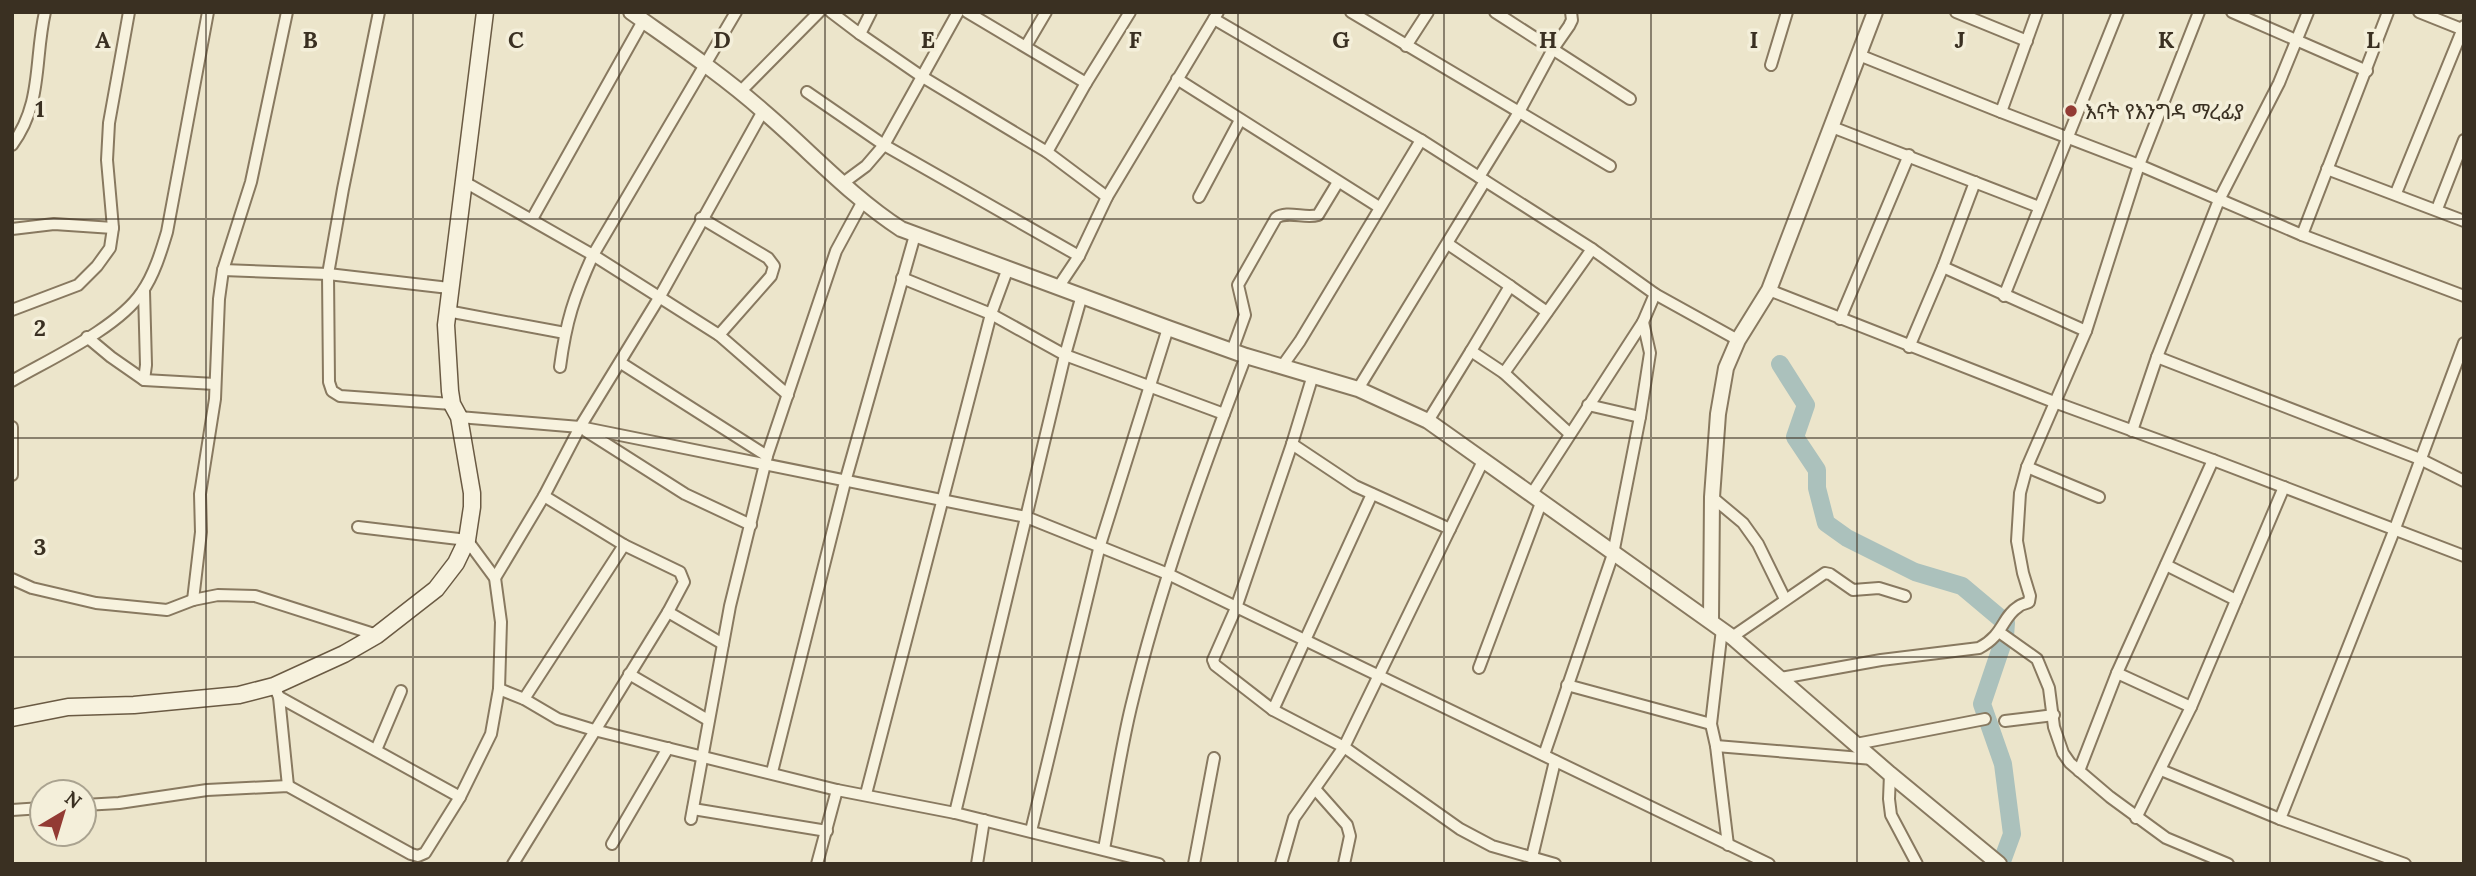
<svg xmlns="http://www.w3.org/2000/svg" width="2476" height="876" viewBox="0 0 2476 876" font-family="Lora,'Noto Sans Ethiopic',serif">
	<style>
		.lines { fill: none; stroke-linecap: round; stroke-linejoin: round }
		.river { stroke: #abc1bc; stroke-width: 18 }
		.minor-casing { stroke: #887960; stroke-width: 14 }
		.tertiary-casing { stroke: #887960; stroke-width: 18 }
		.secondary-casing { stroke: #6a5a43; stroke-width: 19 }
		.minor { stroke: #f7f2de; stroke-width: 10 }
		.tertiary { stroke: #f7f2de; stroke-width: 14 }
		.secondary { stroke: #f7f2de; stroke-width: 16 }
		.grid { fill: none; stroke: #3a3022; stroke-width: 2; stroke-opacity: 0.55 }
		.poi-dot { fill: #933b34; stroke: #f4efda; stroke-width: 2.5 }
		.labels { text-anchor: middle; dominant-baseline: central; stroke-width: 7; stroke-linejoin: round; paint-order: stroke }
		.poi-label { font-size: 21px; fill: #3a3022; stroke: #f4efda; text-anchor: start }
		.grid-label { font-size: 23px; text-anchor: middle; font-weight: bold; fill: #3a3022; stroke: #f4efda; stroke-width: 7; stroke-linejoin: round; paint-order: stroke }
	</style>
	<rect width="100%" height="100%" fill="#ece5cb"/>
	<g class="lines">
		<polyline class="river" points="1780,364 1806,405 1795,437 1817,470 1817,488 1826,523 1847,538 1915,572 1962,586 2006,623 2005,636 1982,704 2003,764 2012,834 2001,864"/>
		<defs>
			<g id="minor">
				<polyline points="379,12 343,189 328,274 329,382 332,391 340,396 452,404"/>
				<polyline points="831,12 860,34 871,12"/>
				<polyline points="967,12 1086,83 1130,12"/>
				<polyline points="1351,12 1610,166"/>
				<polyline points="1495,12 1630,99"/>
				<polyline points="1956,12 2027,41"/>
				<polyline points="2232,12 2367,71"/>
				<polyline points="2419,12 2464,30"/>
				<polyline points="1214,19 1421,140 1592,249 1655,294 1738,340"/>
				<polyline points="860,34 921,76 1047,152 1107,197"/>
				<polyline points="1026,46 1046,12"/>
				<polyline points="1406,46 1428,12"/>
				<polyline points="1859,55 2001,112 2037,12"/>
				<polyline points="1771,65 1787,12"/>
				<polyline points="1177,79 1379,207"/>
				<polyline points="740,92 819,12"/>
				<polyline points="807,92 884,145 1079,256"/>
				<polyline points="2001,112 2139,165 2302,235 2464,296"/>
				<polyline points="1832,127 2039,207"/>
				<path d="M 12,145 C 43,103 34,60 45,12"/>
				<polyline points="1047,152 1086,83"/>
				<polyline points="2327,169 2464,221"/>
				<polyline points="1479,177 1519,112 1553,49 1569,26 1572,20 1571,12"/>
				<polyline points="463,181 593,255 719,335 788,395"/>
				<polyline points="843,183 866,166 884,145 958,12"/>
				<polyline points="2396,193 2464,26"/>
				<polyline points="1199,197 1240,120"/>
				<polyline points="2437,209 2464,140"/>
				<polyline points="701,218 768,258 774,266 771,276 719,335"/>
				<polyline points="532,219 643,21"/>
				<polyline points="12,229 54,224 113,228"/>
				<polyline points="2302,235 2388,12"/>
				<polyline points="1448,244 1510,286"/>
				<polyline points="1943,267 2086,331"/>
				<polyline points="223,270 328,274 449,288"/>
				<polyline points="902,278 991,314 1065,355 1224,414"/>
				<polyline points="1059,286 1079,256 1107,197 1218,12"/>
				<polyline points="1769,290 2054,402 2213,460 2464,556"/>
				<polyline points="144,291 146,365 144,380"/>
				<polyline points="2004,296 2118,12"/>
				<polyline points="12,310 78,285 97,266 110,248 113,228 107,160 109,123 129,12"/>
				<polyline points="447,311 565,333"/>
				<polyline points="1547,312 1510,286 1471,351 1504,373 1569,433"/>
				<polyline points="1840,319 1909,155"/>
				<polyline points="87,337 111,357 144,380 215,384"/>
				<polyline points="1909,347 1943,267 1975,182"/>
				<path d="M 1232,351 L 1245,315 L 1238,285 L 1276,218 C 1287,210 1305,219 1318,215 L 1338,182"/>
				<polyline points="2157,357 2420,459 2464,481"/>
				<polyline points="621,363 767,456"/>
				<polyline points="1283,365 1300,341 1421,140"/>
				<path d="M 560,367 C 566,321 574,297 593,255 L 736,12"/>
				<polyline points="1504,373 1592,249"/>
				<polyline points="1313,375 1292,444 1236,608 1213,660 1215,665 1273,710 1344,747 1460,829 1492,846 1555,864"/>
				<path d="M 12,381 C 50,359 118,328 142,292 C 154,275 161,252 167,232 L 208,12"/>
				<polyline points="1358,389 1485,181"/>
				<polyline points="1588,405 1640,417"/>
				<polyline points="459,417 580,427 1026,517 1168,574 1769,864"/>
				<polyline points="1428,421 1471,351"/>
				<polyline points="12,427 12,475"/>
				<polyline points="586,431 685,494 751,525"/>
				<polyline points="2132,431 2157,357 2219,200 2279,83 2308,12"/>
				<polyline points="1292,444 1355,486 1450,529"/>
				<polyline points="2027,467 2099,497"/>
				<polyline points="1531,495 1643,322 1655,294"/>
				<polyline points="1712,497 1743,523 1758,544 1785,599"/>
				<polyline points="2166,565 2236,600"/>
				<polyline points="495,578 544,496 580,427 659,298 763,111"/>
				<polyline points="12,579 32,588 96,603 167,610 193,600 218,595 255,596 377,635"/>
				<polyline points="193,600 201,532 200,494 215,399 219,299 223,270 251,182 287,12"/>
				<polyline points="668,612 723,644"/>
				<polyline points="1722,629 1711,724 1716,746 1728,845"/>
				<polyline points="1999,632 2037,659 2049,688 2054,727 2063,753 2070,763 2110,797 2166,838 2228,864"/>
				<polyline points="1732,637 1825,573 1830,574 1853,590 1879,588 1905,596"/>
				<polyline points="1479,668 1541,503"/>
				<polyline points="2117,673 2191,707"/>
				<polyline points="629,674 708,720"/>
				<path d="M 1781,678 L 1881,660 L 1979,648 C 2004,635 2002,617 2018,607 C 2021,604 2025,604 2029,602 L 2030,596 L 2023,573 L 2017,541 L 2020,493 L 2027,467 L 2086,331 L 2139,165 L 2199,12"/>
				<polyline points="1567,685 1711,724"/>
				<polyline points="274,686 279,697 460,797"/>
				<polyline points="499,689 524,699 558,719 594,730 837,790 955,813 1159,864"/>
				<polyline points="279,697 288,786"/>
				<polyline points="524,699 624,545"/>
				<polyline points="1273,710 1372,494"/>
				<polyline points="2005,721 2054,715"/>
				<polyline points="1856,744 1985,719"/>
				<polyline points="1716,746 1873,759"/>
				<polyline points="376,750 401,691"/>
				<polyline points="1544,755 1613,554 1640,417 1650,353 1643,322"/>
				<polyline points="2161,770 2280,819 2405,864"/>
				<polyline points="2079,771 2117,673 2213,460"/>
				<polyline points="772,772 845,482 915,235"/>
				<polyline points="1890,774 1889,799 1891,815 1917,864"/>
				<polyline points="1316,790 1347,825 1350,836 1344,864"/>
				<polyline points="866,794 991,314 1008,268"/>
				<polyline points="84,805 119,803 207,790 288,786 411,854 418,856 425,853 460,797 491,734 499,689 501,622 495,578 467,540 358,527"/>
				<polyline points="693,809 827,831"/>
				<polyline points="12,810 42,808"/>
				<polyline points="955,813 1065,355 1082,295"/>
				<polyline points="2136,818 2191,707 2284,487"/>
				<polyline points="691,819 730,606 767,456 836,251 863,201"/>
				<polyline points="2280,819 2394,531 2464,343"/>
				<polyline points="1031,831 1100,545 1168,328"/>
				<polyline points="612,844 668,748"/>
				<path d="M 1104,849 C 1113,801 1120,753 1131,707 C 1160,586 1202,471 1246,356"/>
				<polyline points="1535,863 1532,857 1555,761"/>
				<polyline points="513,864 668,612 684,582 680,572 624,545 544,496"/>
				<polyline points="817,864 837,790"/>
				<polyline points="977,864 984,820"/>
				<polyline points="1194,864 1214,758"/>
				<polyline points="1281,864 1294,818 1344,747 1484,459"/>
			</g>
			<g id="tertiary">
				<path d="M 631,12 C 676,44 721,74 763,111 C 809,150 850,196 901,229 L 1168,328 L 1246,356 L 1358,389 L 1428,421 L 1732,637 L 1890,774 L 1999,864"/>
				<polyline points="1711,621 1712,497 1718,414 1726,368 1738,340 1769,290 1875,12"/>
			</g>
			<polyline id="secondary" points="12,718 68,707 134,705 239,695 274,686 344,654 377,635 436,589 456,563 467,540 472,507 472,493 459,417 452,404 450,391 446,325 485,12"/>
		</defs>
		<use href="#minor" class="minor-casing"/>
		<use href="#tertiary" class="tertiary-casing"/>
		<use href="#secondary" class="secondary-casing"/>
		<use href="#minor" class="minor"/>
		<use href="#tertiary" class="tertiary"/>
		<use href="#secondary" class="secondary"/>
	</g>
	<path class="grid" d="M 206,12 L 206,864M 413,12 L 413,864M 619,12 L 619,864M 825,12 L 825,864M 1032,12 L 1032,864M 1238,12 L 1238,864M 1444,12 L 1444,864M 1651,12 L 1651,864M 1857,12 L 1857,864M 2063,12 L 2063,864M 2270,12 L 2270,864M 12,219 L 2464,219M 12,438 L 2464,438M 12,657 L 2464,657"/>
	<circle class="poi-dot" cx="2071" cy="111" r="7"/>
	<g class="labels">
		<g class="poi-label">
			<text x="2085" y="111">እናት የእንግዳ ማረፊያ</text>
		</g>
	</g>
	<g class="grid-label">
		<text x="103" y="48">A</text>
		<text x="310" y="48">B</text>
		<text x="516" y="48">C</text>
		<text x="722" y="48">D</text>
		<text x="928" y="48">E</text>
		<text x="1135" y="48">F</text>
		<text x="1341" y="48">G</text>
		<text x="1548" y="48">H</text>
		<text x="1754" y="48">I</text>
		<text x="1960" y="48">J</text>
		<text x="2166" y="48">K</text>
		<text x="2373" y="48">L</text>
		<text x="40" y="117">1</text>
		<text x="40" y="336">2</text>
		<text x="40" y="555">3</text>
	</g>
	<rect width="2476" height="876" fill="none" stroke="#3a3022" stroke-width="28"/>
	<g transform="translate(63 813) rotate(38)"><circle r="33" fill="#f4efda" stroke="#aaa390" stroke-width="2"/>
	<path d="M0-5L12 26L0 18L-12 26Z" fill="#933b34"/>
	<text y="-10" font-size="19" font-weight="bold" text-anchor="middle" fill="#3a3022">N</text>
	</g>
</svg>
